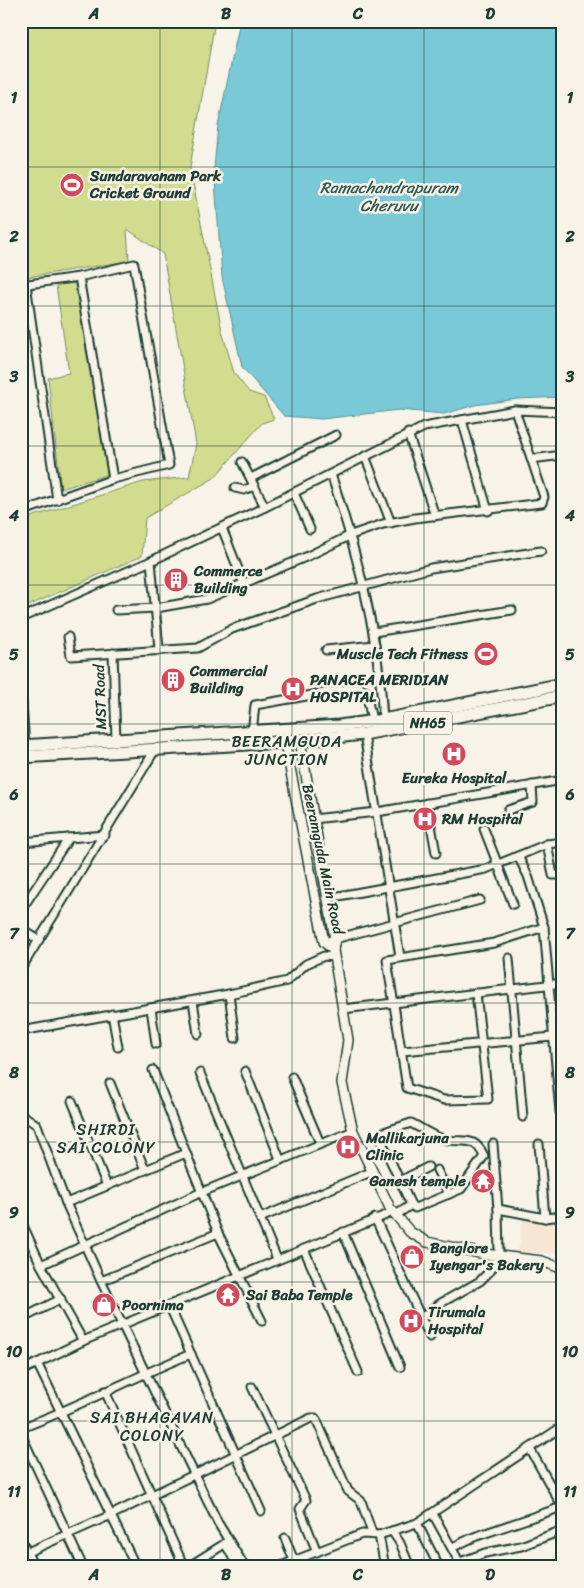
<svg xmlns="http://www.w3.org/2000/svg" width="584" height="1588" viewBox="0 0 584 1588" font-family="Sriracha,sans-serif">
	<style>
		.built { fill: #f8e6d5 }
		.green { fill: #d1dc8f; stroke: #788c62 }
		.water { fill: #7ac9d6; stroke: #569195 }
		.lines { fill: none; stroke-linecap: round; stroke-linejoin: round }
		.minor-casing { stroke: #1f3d34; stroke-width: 11 }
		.secondary-casing { stroke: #1f3d34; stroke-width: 12 }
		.trunk-casing { stroke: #1f3d34; stroke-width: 15 }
		.minor { stroke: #f7f3e8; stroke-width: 7 }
		.secondary { stroke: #f7f3e8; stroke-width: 9 }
		.trunk { stroke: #f7f3e8; stroke-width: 11 }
		.grid { fill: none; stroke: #1f3d34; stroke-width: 1; stroke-opacity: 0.55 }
		.labels { text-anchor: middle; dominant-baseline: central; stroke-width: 5; stroke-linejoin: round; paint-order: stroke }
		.shield { fill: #f7f3e8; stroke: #60746a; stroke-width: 1 }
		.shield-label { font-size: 14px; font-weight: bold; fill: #1f3d34 }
		.poi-label { font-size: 15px; font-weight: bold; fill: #1f3d34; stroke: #f7f3e8; text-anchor: start }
		.street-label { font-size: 15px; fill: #1f3d34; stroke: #f7f3e8 }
		.water-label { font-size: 16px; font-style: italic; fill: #315954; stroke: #f7f3e8 }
		.neighbourhood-label { font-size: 16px; letter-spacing: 1px; fill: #1f3d34; stroke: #f7f3e8 }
		.neatline { fill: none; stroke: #1f3d34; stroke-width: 2 }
		.grid-label { font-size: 16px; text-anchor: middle; font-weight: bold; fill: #1f3d34 }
	</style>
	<rect width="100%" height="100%" fill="#f7f3e8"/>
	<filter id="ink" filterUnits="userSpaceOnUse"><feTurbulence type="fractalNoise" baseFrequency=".02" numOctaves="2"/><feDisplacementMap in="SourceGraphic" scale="10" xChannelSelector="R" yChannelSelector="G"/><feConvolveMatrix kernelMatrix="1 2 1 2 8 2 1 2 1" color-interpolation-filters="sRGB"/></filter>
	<g filter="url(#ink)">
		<polygon class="built" points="523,1219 563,1220 563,1254 518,1252"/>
		<g class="green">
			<polygon points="21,21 215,21 190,167 222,331 234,373 249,392 264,397 274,419 262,423 214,478 145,518 142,556 21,609 21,520 143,482 189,477 196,444 163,254 127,229 129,261 21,278"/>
			<polygon points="76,283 109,474 61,489 48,378 69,373 56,285"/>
		</g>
		<polygon class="water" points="240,21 563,21 563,397 517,399 475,405 444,414 399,410 322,419 284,416 242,367 222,277 214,168 218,126"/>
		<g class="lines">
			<defs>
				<g id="minor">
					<polyline points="79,277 113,479"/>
					<polyline points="26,284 57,500"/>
					<polyline points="21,285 79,277 134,264 169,465 113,479 21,512"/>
					<polyline points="462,420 488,511"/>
					<polyline points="408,433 435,516"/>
					<polyline points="365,456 391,523"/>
					<polyline points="531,459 563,455"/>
					<polyline points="242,462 265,507"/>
					<path d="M 331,474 C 357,554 379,634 383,720"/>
					<polyline points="251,478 336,435"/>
					<polyline points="235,488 244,490 254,486"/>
					<polyline points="294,493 310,529"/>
					<polyline points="222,528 244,584"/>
					<polyline points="151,561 159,649"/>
					<polyline points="116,610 156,608 207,599 308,556 351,535 383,524 415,518 542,503 544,497 515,410"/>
					<polyline points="21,618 151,561 265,507 424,427 515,410 563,412"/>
					<polyline points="374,632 512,610"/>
					<polyline points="68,637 71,656 198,648 232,629 317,599 431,568 541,551"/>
					<polyline points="326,650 375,645"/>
					<polyline points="113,653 116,740"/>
					<polyline points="21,691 25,746"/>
					<polyline points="252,733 255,705 358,687 366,691 372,721"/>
					<polyline points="364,734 400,957"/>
					<polyline points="427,803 436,853"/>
					<polyline points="508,810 533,802 532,785"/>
					<polyline points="313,819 377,812 563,780"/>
					<polyline points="484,829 513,904"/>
					<polyline points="21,842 105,835"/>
					<polyline points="547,844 553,875 563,875"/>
					<polyline points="328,898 486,869 547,844 563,842"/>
					<polyline points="21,910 69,838"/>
					<polyline points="544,927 560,1112"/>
					<polyline points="21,929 39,940"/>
					<polyline points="331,940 480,900"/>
					<polyline points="509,958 523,1117"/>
					<polyline points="21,969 155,750"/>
					<polyline points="476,993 488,1099 444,1100 407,1088 387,960 494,943 544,927 528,876 518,856"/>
					<polyline points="229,994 235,1038"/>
					<polyline points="193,1001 198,1034"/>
					<polyline points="151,1008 156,1044"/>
					<polyline points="343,1009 563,983"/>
					<polyline points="112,1014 118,1047"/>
					<polyline points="21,1031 229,994 287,981 306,964 324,956 334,957"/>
					<polyline points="402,1051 563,1036"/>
					<polyline points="153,1070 218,1233 262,1321"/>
					<polyline points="245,1071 280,1159"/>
					<polyline points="200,1073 277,1259"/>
					<polyline points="292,1077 320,1143"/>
					<polyline points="110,1083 145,1170"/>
					<polyline points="72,1101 107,1186"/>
					<polyline points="21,1114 37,1125 66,1203 101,1281 218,1523 245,1567"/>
					<polyline points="493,1144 498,1209 545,1218 563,1216"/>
					<polyline points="539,1144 545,1218"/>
					<polyline points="437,1170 449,1194"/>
					<polyline points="400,1181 428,1167"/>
					<polyline points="66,1203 186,1153"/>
					<path d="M 396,1215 L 411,1205 L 415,1208 L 461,1189 L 484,1156 C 474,1134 463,1144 443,1139 C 432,1136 421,1128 411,1123 L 384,1132 L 380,1138 L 411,1205"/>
					<polyline points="260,1218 371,1172"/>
					<polyline points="375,1218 430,1337"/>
					<polyline points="21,1221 41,1265 83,1341"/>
					<polyline points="343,1232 400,1367"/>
					<polyline points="304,1249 358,1372"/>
					<polyline points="41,1265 202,1192 353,1131"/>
					<polyline points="101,1281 218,1233"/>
					<polyline points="169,1305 261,1511"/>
					<polyline points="421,1318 441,1303 480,1281 491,1270 499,1256 498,1209"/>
					<polyline points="21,1319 61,1299"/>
					<polyline points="37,1363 136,1567"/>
					<polyline points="21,1371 83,1341 393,1212"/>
					<polyline points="252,1387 306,1500 300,1509 317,1552"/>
					<polyline points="105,1391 181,1560"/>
					<path d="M 21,1428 C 79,1407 133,1377 191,1354"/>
					<polyline points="21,1434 83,1567"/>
					<polyline points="530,1449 563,1508"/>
					<polyline points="433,1514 462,1567"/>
					<polyline points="417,1523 439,1567"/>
					<polyline points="392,1531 400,1543 410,1567"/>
					<polyline points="379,1535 385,1567"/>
					<polyline points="285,1538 294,1561"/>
					<polyline points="21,1540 34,1567"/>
					<polyline points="225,1543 238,1567"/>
					<polyline points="453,1547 474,1537 562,1507"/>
					<polyline points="21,1555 111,1515 311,1418 315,1418 317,1421 348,1491 361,1501 372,1533"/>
					<polyline points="460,1562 485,1553 521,1546 563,1530"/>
					<polyline points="188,1567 229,1541"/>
					<polyline points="278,1567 362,1534 379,1535 417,1523 563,1426"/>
				</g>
				<g id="secondary">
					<polyline points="300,741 335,939 333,950 348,1040 342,1083 353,1131 390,1208 410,1232 427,1242 484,1254 542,1261 563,1269"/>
					<polyline points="285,742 324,942 333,950"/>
				</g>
				<g id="trunk">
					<polyline points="21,746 339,726 383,720 563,684"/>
					<polyline points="21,757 285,742 364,734 563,696"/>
				</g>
			</defs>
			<use href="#minor" class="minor-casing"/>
			<use href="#secondary" class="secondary-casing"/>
			<use href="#trunk" class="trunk-casing"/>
			<use href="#minor" class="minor"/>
			<use href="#secondary" class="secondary"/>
			<use href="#trunk" class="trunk"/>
		</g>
	</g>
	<path class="grid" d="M 160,21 L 160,1567M 292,21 L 292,1567M 424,21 L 424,1567M 21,167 L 563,167M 21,306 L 563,306M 21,446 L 563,446M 21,585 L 563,585M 21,724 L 563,724M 21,864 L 563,864M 21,1003 L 563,1003M 21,1142 L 563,1142M 21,1282 L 563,1282M 21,1421 L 563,1421"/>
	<defs>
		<symbol id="stadium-disc" viewBox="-11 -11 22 22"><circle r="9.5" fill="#d1495b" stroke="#f7f3e8"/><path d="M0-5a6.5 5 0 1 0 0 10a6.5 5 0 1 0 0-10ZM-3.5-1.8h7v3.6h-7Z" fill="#fff"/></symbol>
		<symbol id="building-disc" viewBox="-11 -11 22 22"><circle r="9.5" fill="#d1495b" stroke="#f7f3e8"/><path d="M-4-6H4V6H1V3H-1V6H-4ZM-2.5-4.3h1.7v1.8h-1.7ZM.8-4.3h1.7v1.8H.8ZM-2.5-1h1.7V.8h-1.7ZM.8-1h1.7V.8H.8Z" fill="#fff"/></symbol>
		<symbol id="hospital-disc" viewBox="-11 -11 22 22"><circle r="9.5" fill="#d1495b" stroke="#f7f3e8"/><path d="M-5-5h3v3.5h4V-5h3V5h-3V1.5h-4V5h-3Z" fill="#fff"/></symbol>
		<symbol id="temple-disc" viewBox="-11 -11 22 22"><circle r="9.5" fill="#d1495b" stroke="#f7f3e8"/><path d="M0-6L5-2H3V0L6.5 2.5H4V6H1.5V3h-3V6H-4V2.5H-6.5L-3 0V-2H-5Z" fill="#fff"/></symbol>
		<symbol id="shop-disc" viewBox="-11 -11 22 22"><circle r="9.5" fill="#d1495b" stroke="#f7f3e8"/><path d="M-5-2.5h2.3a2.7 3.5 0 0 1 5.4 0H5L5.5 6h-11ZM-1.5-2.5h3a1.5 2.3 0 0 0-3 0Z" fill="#fff"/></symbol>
	</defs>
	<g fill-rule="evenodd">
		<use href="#stadium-disc" x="58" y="171" width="28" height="28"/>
		<use href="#building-disc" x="162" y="566" width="28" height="28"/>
		<use href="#stadium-disc" x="472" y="640" width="28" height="28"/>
		<use href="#building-disc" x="159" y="666" width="28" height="28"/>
		<use href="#hospital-disc" x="279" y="675" width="28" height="28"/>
		<use href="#hospital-disc" x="440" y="740" width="28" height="28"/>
		<use href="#hospital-disc" x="411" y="805" width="28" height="28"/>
		<use href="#hospital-disc" x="334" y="1133" width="28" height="28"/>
		<use href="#temple-disc" x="469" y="1167" width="28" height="28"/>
		<use href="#shop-disc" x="398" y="1243" width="28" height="28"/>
		<use href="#temple-disc" x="214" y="1281" width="28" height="28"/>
		<use href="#shop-disc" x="90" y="1291" width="28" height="28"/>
		<use href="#hospital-disc" x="397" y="1307" width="28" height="28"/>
	</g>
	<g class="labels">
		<rect class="shield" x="404" y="711.5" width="48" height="23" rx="4"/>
		<g class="shield-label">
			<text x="428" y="723">NH65</text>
		</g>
		<g class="poi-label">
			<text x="90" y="176">Sundaravanam Park<tspan x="90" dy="17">Cricket Ground</tspan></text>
			<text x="194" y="571">Commerce<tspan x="194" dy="17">Building</tspan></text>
			<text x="468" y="654" text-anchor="end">Muscle Tech Fitness</text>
			<text x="190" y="671">Commercial<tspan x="190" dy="17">Building</tspan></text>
			<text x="310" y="680">PANACEA MERIDIAN<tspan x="310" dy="17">HOSPITAL</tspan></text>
			<text x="454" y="778" text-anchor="middle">Eureka Hospital</text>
			<text x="442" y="819">RM Hospital</text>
			<text x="366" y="1138">Mallikarjuna<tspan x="366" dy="17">Clinic</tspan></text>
			<text x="466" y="1181" text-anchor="end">Ganesh temple</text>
			<text x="430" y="1248">Banglore<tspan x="430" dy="17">Iyengar's Bakery</tspan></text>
			<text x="246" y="1295">Sai Baba Temple</text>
			<text x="122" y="1305">Poornima</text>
			<text x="428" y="1312">Tirumala<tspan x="428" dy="17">Hospital</tspan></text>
		</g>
		<g class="street-label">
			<text transform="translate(100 697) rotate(-92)">MST Road</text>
			<text transform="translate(323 859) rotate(78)">Beeramguda Main Road</text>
		</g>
		<g class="water-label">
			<text x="389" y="187">Ramachandrapuram<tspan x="389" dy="18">Cheruvu</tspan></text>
		</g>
		<g class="neighbourhood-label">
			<text x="287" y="741">BEERAMGUDA<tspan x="287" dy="18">JUNCTION</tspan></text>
			<text x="106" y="1129">SHIRDI<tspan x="106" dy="18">SAI COLONY</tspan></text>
			<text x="152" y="1417">SAI BHAGAVAN<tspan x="152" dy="18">COLONY</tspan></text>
		</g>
	</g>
	<rect width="584" height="1588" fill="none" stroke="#f7f3e8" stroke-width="55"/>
	<rect x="28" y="28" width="528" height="1532" class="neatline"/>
	<g class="grid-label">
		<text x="94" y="19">A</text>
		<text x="226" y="19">B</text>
		<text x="358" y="19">C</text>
		<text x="490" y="19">D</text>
		<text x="14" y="103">1</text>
		<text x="570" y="103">1</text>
		<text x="14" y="242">2</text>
		<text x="570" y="242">2</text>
		<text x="14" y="382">3</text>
		<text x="570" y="382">3</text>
		<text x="14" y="521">4</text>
		<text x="570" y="521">4</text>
		<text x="14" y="660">5</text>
		<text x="570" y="660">5</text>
		<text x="14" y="800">6</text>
		<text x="570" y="800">6</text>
		<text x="14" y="939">7</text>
		<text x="570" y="939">7</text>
		<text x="14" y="1078">8</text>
		<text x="570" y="1078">8</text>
		<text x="14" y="1218">9</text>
		<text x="570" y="1218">9</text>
		<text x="14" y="1357">10</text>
		<text x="570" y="1357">10</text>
		<text x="14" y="1497">11</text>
		<text x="570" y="1497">11</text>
		<text x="94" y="1580">A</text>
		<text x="226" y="1580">B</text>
		<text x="358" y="1580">C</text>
		<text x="490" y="1580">D</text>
	</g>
</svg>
